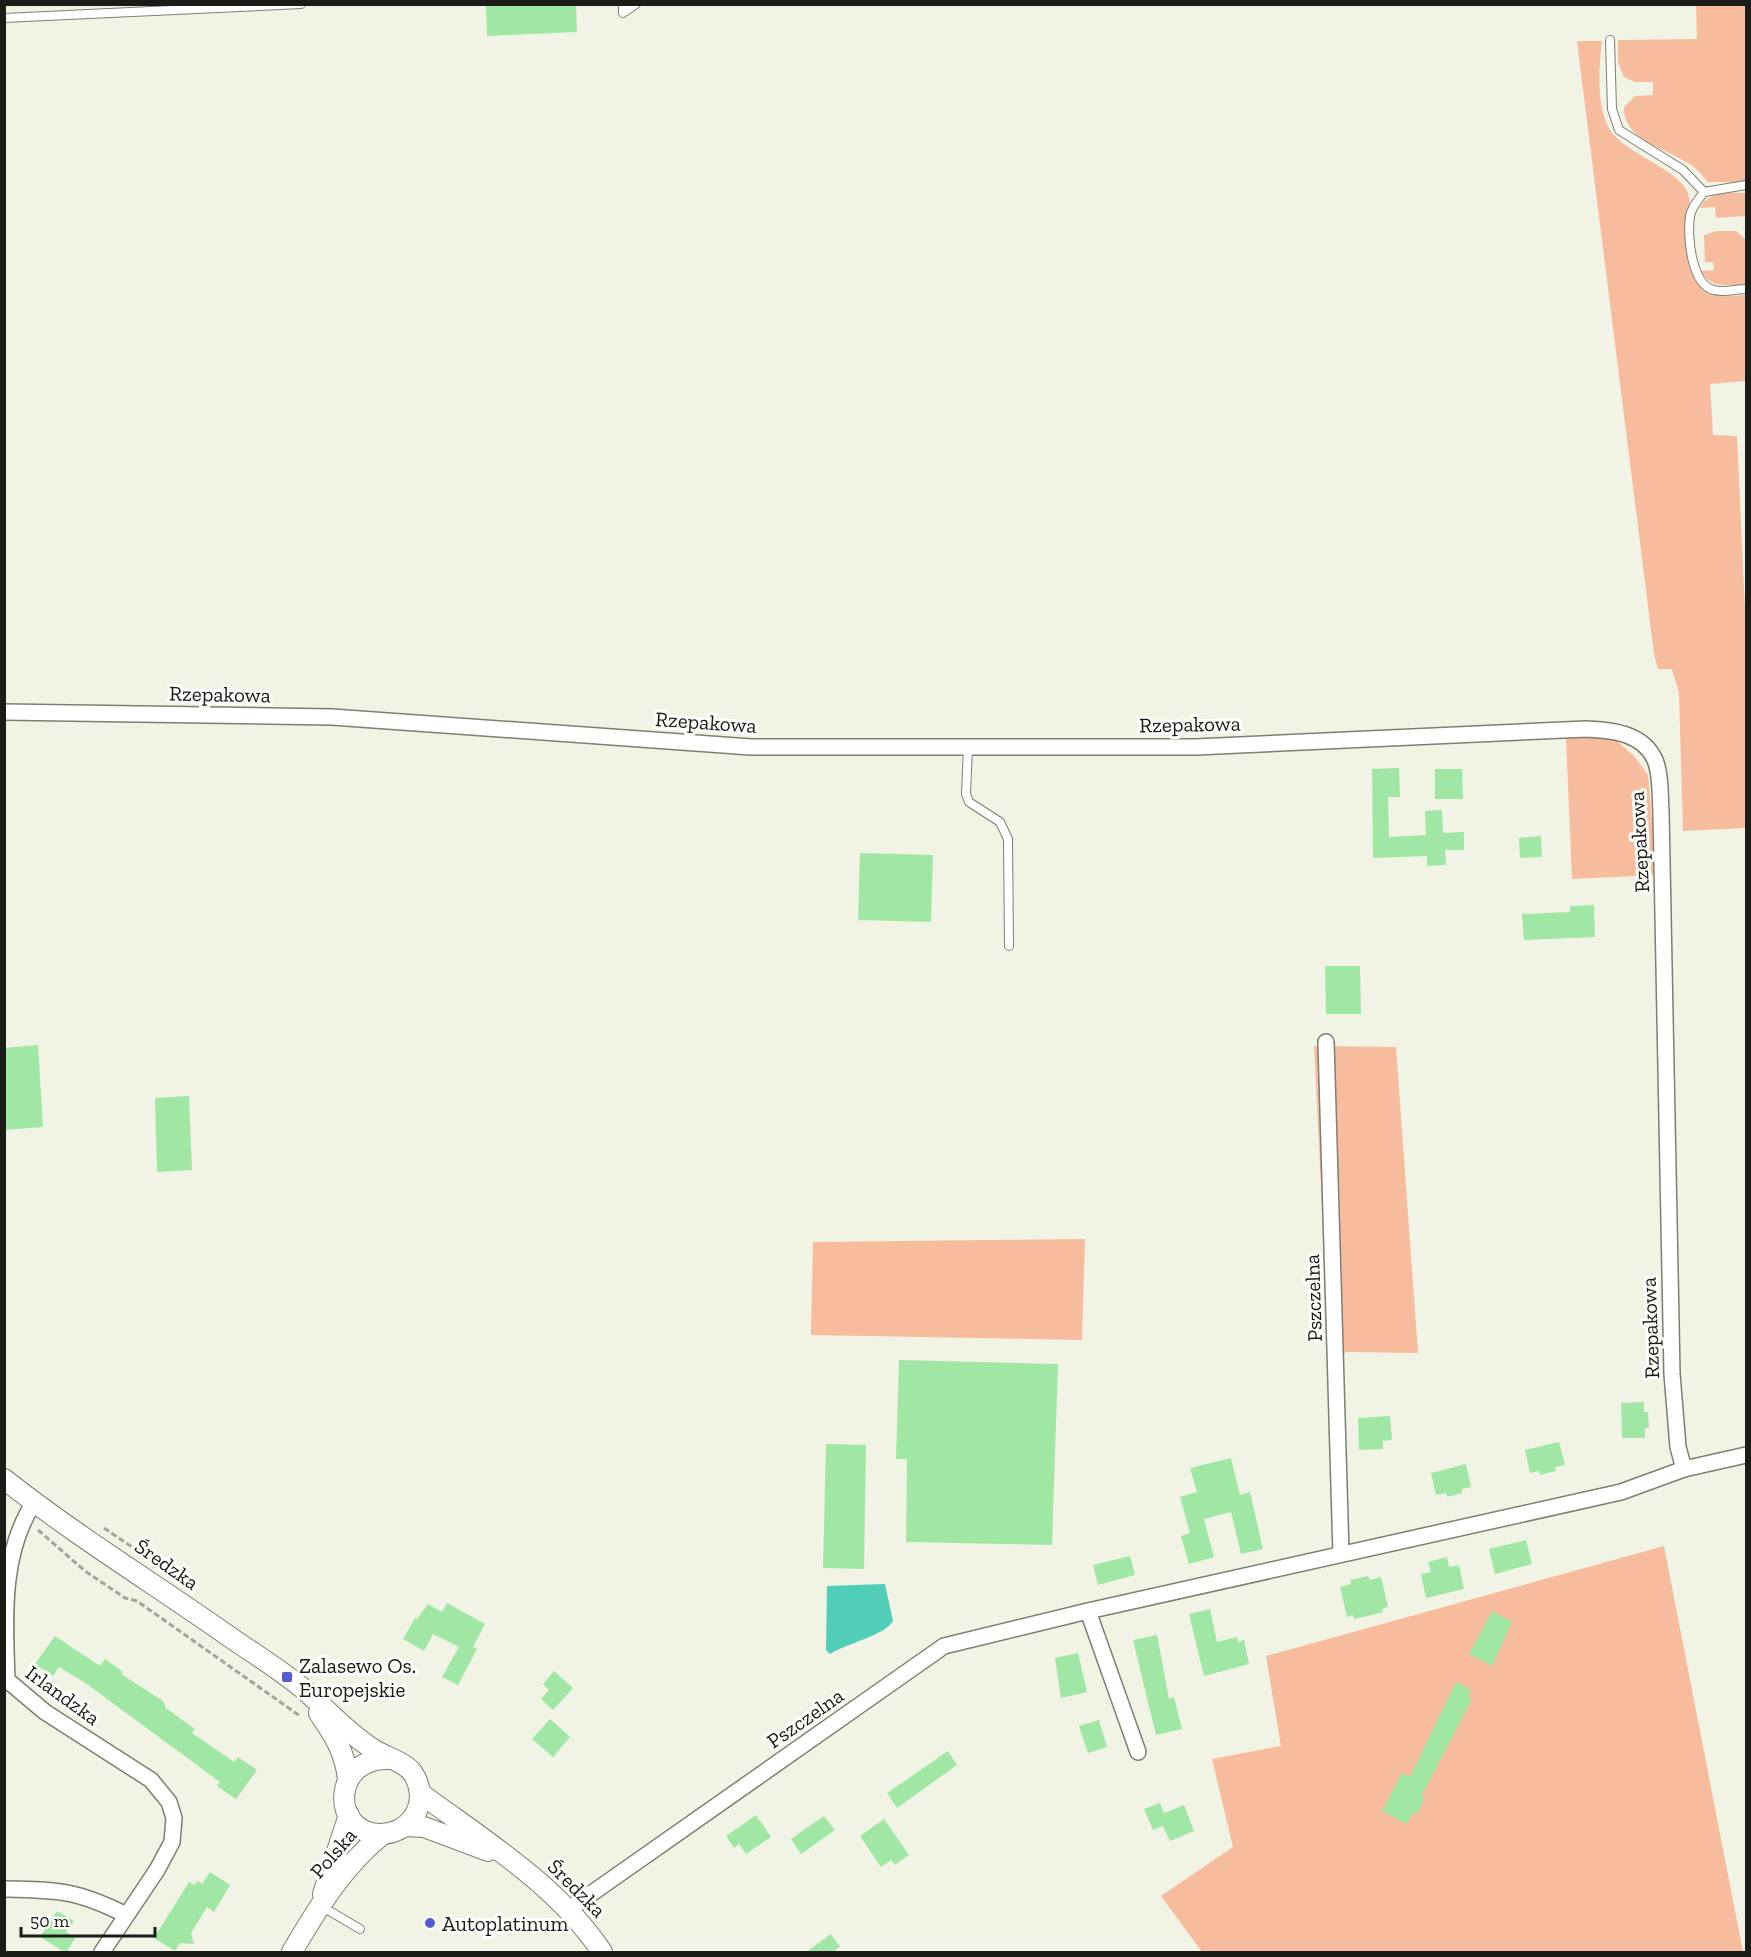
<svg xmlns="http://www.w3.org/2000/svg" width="1751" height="1957" viewBox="0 0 1751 1957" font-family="'Zilla Slab',serif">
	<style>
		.green { fill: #f6bc9d }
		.water { fill: #51ceb7 }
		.building { fill: #a0e7a5 }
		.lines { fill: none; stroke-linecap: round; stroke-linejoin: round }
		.service-casing { stroke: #7d7f71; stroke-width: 10 }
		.minor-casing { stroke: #7d7f71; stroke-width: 18 }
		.tertiary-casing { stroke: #7d7f71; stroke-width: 22 }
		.path { stroke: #a3a599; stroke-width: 3; stroke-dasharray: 6 3; stroke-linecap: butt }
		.service { stroke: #fff; stroke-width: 8 }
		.minor { stroke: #fff; stroke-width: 15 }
		.tertiary { stroke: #fff; stroke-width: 20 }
		.poi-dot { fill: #545cd2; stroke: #fefffc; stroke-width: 2 }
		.labels { text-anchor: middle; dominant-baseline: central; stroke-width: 6; stroke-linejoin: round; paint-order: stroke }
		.street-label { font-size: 21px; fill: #1b1c17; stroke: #fefffc }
		.poi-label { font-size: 21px; fill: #1b1c17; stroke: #fefffc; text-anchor: start }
	</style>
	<rect width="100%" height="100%" fill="#f1f3e4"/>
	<g class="green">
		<path d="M 1696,5 L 1745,5 L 1746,182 L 1708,182 C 1704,178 1700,172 1695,168 C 1673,149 1623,143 1624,107 L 1635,96 L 1653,95 L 1653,82 L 1635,82 L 1624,77 L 1618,63 L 1618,40 L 1697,39 Z"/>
		<path d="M 1577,41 L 1602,41 C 1599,66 1596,105 1609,128 C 1625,159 1707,174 1686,213 C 1688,239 1682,290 1718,296 C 1727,297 1737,295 1746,295 L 1746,381 L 1710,384 L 1713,435 L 1737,436 L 1746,631 L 1746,828 L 1683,831 L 1679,693 L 1672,669 L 1658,669 L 1654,654 Z"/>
		<path d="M 1746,193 L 1746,216 L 1716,218 L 1715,207 L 1700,208 C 1709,190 1729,193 1746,193 Z"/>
		<path d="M 1717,231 L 1736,231 L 1746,240 L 1746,284 C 1730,285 1710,289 1701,271 L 1714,270 L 1713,262 L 1705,262 L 1704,235 Z"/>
		<polygon points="1611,736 1635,757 1648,775 1657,875 1572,879 1566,737"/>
		<polygon points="1314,1046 1396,1047 1418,1353 1346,1352 1330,1364"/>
		<polygon points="1085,1239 1082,1340 811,1335 813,1242"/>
		<polygon points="1664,1546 1743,1952 1202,1952 1161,1896 1233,1847 1212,1759 1281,1746 1266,1656"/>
	</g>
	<path class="water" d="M 885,1584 L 893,1621 C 884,1636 847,1643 830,1654 L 826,1650 L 827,1586 Z"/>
	<g class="building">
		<polygon points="486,4 576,4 577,32 487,36"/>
		<polygon points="1399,768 1400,797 1388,797 1389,837 1426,835 1425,811 1442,810 1443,833 1464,832 1464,850 1445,850 1446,865 1427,866 1427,856 1373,858 1372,769"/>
		<polygon points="1435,769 1462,769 1463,799 1435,799"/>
		<polygon points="1541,836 1542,857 1520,858 1519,838"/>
		<polygon points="860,853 933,855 931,922 858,920"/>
		<polygon points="1594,905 1595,937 1524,940 1522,914 1570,912 1570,906"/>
		<polygon points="1325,966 1360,966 1361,1014 1326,1014"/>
		<polygon points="38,1045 43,1127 4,1130 4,1048"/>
		<polygon points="189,1096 192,1170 157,1172 155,1098"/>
		<polygon points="899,1360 1058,1364 1052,1545 906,1542 907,1459 896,1459"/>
		<polygon points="1644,1402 1644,1412 1648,1412 1649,1428 1645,1428 1645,1438 1622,1438 1621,1403"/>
		<polygon points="1390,1416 1392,1440 1383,1441 1383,1449 1359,1450 1358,1418"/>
		<polygon points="1559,1442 1565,1465 1555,1467 1556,1471 1540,1475 1539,1471 1530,1473 1525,1450"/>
		<polygon points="826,1444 866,1445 864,1569 823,1568"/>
		<polygon points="1231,1458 1240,1495 1250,1492 1263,1549 1241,1554 1231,1512 1204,1519 1214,1557 1189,1564 1181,1536 1190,1533 1180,1497 1197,1492 1190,1468"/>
		<polygon points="1466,1464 1471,1487 1462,1489 1462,1493 1447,1497 1446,1493 1436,1495 1431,1473"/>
		<polygon points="1526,1540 1532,1564 1495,1574 1489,1549"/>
		<polygon points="1130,1556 1135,1575 1098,1585 1093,1565"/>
		<polygon points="1447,1557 1449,1567 1459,1565 1464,1589 1426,1598 1421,1574 1431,1572 1428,1562"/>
		<polygon points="1368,1576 1370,1580 1381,1577 1388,1607 1382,1609 1383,1612 1368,1616 1354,1619 1353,1615 1347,1617 1340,1587 1351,1584 1350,1580"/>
		<polygon points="447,1603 485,1624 473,1647 477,1649 458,1685 442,1677 459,1647 433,1634 424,1651 403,1639 415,1618 417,1619 428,1604 442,1612"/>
		<polygon points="1210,1609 1217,1642 1237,1637 1238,1642 1244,1640 1249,1664 1204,1676 1189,1614"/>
		<polygon points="1492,1611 1512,1622 1492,1666 1469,1654"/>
		<polygon points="1157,1635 1169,1699 1174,1697 1182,1729 1156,1735 1133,1640"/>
		<polygon points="55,1636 100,1666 105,1659 123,1672 121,1674 163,1701 166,1708 195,1729 192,1733 234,1762 238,1757 257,1770 236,1799 217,1786 220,1782 84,1682 59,1667 53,1676 35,1664"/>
		<polygon points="1078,1653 1087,1692 1061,1698 1055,1658"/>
		<polygon points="554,1671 573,1688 553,1710 541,1699 549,1690 543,1684"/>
		<polygon points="1456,1682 1471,1690 1468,1697 1472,1699 1421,1797 1425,1798 1417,1814 1413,1812 1407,1824 1382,1811 1402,1773 1410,1777"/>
		<polygon points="550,1719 570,1737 553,1757 532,1739"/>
		<polygon points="1099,1720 1107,1747 1088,1753 1079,1726"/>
		<polygon points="948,1751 957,1765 897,1808 887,1793"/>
		<polygon points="1160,1803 1164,1813 1184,1805 1194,1831 1170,1841 1163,1826 1153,1830 1144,1809"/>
		<polygon points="756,1815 771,1837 746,1854 739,1844 734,1848 726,1836"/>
		<polygon points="824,1816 835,1830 801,1854 791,1839"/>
		<polygon points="884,1819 909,1855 895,1865 891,1860 881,1867 860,1836"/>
		<polygon points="210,1872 230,1885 214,1912 207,1907 191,1933 194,1944 180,1943 175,1951 154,1938 189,1882 195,1885 197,1881 202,1884"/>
		<polygon points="57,1911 74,1921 66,1932 75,1938 66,1953 40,1937"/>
		<polygon points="831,1934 840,1947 832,1953 805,1953"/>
	</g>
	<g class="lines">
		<defs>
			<g id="service">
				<polyline points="623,4 623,13 636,4"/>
				<polyline points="4,18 301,4"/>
				<polyline points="1610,40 1612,109 1619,130 1683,170 1704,192"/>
				<path d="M 1746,185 L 1704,192 C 1699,199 1692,206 1690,216 C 1687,235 1691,285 1714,290 C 1723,293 1737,289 1746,289"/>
				<polyline points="968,747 966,794 969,802 1000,822 1008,839 1009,946"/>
				<polyline points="321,1906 360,1929"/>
			</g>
			<g id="minor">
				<path d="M 4,712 L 332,717 L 751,747 L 1196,747 L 1586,729 C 1612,730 1643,733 1655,760 C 1661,774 1660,797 1661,812 L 1672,1374 L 1678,1447 L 1684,1469"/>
				<polyline points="1326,1042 1341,1554"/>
				<path d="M 35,1501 C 0,1553 5,1619 7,1680 L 45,1712 L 151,1780 L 169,1802 L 174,1818 L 172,1842 L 157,1870 L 102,1952"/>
				<polyline points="1088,1611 1138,1752"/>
				<path d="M 4,1889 C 58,1890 77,1890 126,1915"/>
				<polyline points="568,1910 944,1646 1088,1611 1621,1492 1684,1469 1746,1455"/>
			</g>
			<g id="tertiary">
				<path d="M 4,1479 C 75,1535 153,1583 227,1635 C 254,1654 283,1671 308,1693 C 329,1712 349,1734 373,1749 C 385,1757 403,1761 412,1772 C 422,1786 423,1805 412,1819 C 405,1828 393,1834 381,1834 C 330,1834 331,1756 390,1759"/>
				<path d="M 319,1713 C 334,1735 345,1752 348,1779"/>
				<path d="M 420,1793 C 485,1841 557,1885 602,1952"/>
				<polyline points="406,1826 424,1827 488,1851"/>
				<polyline points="323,1894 349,1815"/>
				<path d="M 292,1952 C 317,1909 343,1866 383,1834"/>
			</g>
		</defs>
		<use href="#service" class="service-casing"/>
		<use href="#minor" class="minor-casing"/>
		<use href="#tertiary" class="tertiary-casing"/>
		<g class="path">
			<polyline points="104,1528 175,1576"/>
			<polyline points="38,1530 85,1571 125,1598 137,1601 300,1716"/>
		</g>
		<use href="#service" class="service"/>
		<use href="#minor" class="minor"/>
		<use href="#tertiary" class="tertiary"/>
	</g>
	<g class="poi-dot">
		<rect x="281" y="1671" width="12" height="12" rx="3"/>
		<circle cx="430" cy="1923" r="6"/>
	</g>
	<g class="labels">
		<g class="street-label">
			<text transform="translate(220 694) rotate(1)">Rzepakowa</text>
			<text transform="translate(706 722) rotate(4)">Rzepakowa</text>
			<text transform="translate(1190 724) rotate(-1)">Rzepakowa</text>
			<text transform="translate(1639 842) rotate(-93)">Rzepakowa</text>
			<text transform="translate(1313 1298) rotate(-92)">Pszczelna</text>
			<text transform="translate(1650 1328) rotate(-92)">Rzepakowa</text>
			<text transform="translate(167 1564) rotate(35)">Średzka</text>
			<text transform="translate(63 1695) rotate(36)">Irlandzka</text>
			<text transform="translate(805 1718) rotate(-35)">Pszczelna</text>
			<text transform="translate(333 1853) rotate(-49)">Polska</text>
			<text transform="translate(577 1888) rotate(45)">Średzka</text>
		</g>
		<g class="poi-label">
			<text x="299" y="1665">Zalasewo Os.<tspan x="299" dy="24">Europejskie</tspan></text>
			<text x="442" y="1923">Autoplatinum</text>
		</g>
	</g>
	<rect width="1751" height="1957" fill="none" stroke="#1b1c17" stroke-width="12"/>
	<path d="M21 1927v9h134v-9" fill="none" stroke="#1b1c17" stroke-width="3"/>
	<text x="30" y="1927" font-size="18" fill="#1b1c17" stroke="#fefffc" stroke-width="4.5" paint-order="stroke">50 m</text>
</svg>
